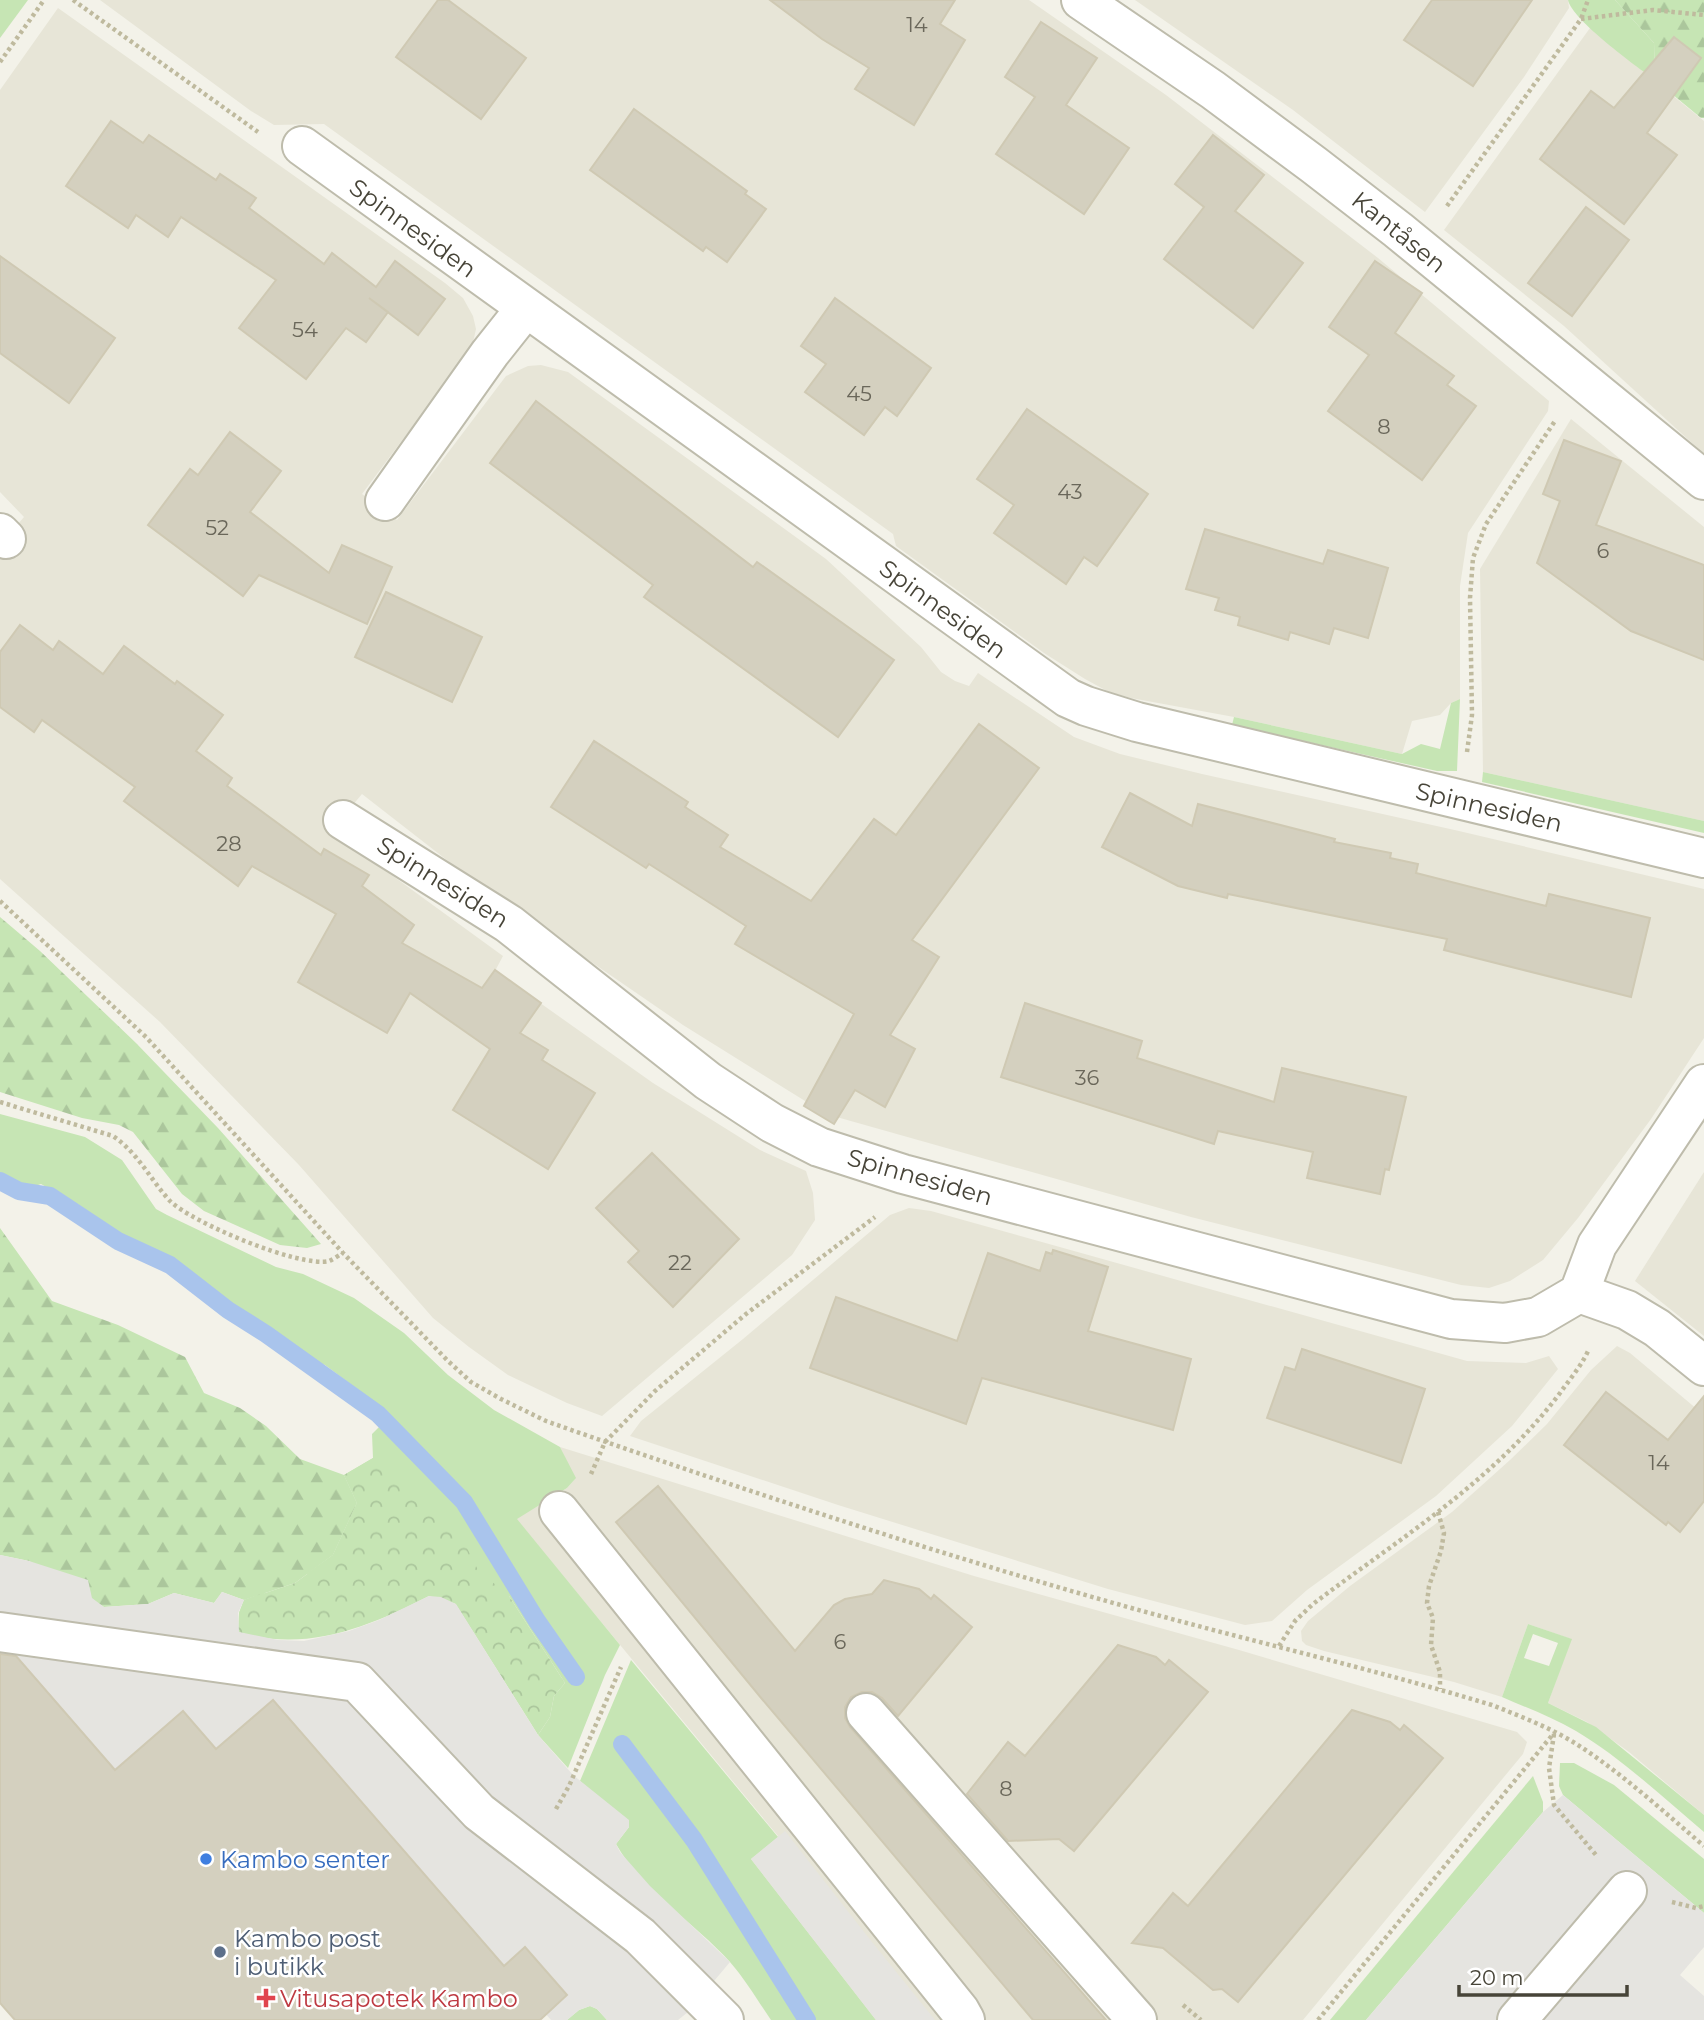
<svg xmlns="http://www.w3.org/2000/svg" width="1704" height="2020" viewBox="0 0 1704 2020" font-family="Montserrat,sans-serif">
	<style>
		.residential { fill: #e7e5d7 }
		.grass { fill: #c6e5b4; fill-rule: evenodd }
		.forest { fill: url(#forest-firs) }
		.park { fill: url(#park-crowns) }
		.parking { fill: #e5e4e0 }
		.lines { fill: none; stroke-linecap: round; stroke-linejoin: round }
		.stream { stroke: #a9c4ec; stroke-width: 18 }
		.building { fill: #d4d0bf; stroke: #cfc9b3; stroke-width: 2 }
		.minor-casing { stroke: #bebcac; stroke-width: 42 }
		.path { stroke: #bfba9e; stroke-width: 4.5; stroke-dasharray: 3.5 3.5; stroke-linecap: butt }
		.minor { stroke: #fff; stroke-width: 38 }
		.shop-dot { fill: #3f7fe0; stroke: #fff; stroke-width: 2.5 }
		.service-dot { fill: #5c6f8a; stroke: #fff; stroke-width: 2.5 }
		.health-dot { fill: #e0444e; stroke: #fff; stroke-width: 2.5 }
		.labels { text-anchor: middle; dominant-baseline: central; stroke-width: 5; stroke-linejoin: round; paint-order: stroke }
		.number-label { font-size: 21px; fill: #6a675a }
		.street-label { font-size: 24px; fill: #474438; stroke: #fff }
		.shop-label { font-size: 24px; fill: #366cbe; stroke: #fff; text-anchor: start }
		.service-label { font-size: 24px; fill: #4e5e75; stroke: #fff; text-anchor: start }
		.health-label { font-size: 24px; fill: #be3a42; stroke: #fff; text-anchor: start }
	</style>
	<defs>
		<pattern id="forest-firs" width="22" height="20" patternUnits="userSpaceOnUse" patternTransform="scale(1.75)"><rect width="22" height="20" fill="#c6e5b4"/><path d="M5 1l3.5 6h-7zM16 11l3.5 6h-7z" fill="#abc69c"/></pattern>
		<pattern id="park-crowns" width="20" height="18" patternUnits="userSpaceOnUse" patternTransform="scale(1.75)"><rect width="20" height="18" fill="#c6e5b4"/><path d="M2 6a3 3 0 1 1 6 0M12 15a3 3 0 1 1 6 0" fill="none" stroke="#abc69c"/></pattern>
	</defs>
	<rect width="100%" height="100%" fill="#f3f2e9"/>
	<g class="residential">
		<polygon points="100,0 1029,0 1166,95 1378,258 1549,401 1548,411 1468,533 1460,586 1460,699 1451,703 1440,715 1412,721 1402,754 1234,717 1131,698 1109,692 1085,679 1044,653 896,546 893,534 324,124 274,125 251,111"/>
		<polygon points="1135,0 1568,0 1569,8 1524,77 1425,212 1293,110"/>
		<polygon points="58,8 445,283 463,298 473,316 476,329 472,347 362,494 397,520 506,376 528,366 541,365 568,372 826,559 921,647 941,672 955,681 969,686 978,673 1074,737 1120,754 1202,774 1459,831 1704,889 1704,1038 1651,1119 1578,1218 1543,1260 1510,1281 1489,1288 1461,1285 1191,1217 826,1114 683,1025 475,882 362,794 331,831 503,956 495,971 653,1083 760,1150 806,1171 813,1193 815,1220 792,1255 602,1416 567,1403 508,1375 469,1347 433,1318 299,1165 160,1022 0,879 0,545 24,517 0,492 0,90"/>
		<polygon points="1590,28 1704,121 1704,454 1564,326 1444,230"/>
		<polygon points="1571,419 1704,527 1704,821 1483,772 1480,569"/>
		<polygon points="1704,1172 1704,1336 1635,1281"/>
		<polygon points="909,1208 931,1211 1467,1361 1526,1363 1549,1356 1558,1369 1512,1426 1436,1496 1307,1590 1272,1621 1245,1625 1108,1589 838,1505 630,1436 641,1421 743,1339 890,1215"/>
		<polygon points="1617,1346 1630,1353 1704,1415 1704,1815 1629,1752 1587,1722 1548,1703 1571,1639 1528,1624 1502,1697 1454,1682 1324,1651 1306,1645 1302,1641 1301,1631 1308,1621 1350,1586 1452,1512 1510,1460 1547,1424 1591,1370"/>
		<polygon points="560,1447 974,1576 1239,1650 1517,1732 1527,1742 1523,1754 1303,2020 876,2020 751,1859 778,1836 516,1519 567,1488 575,1479"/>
	</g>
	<g class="grass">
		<polygon points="0,0 28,0 0,38"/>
		<path d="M 1568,0 L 1615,0 L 1654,43 L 1655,80 C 1636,66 1572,20 1568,0 Z"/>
		<polygon points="1460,699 1457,771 1437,771 1232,725 1234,717 1402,754 1421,744 1440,749 1451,703"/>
		<polygon points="1483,772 1704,821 1704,833 1482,782"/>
		<path d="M 0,1114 L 85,1137 L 122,1160 L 156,1209 L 167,1215 L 276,1267 L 303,1274 L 354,1298 L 404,1333 L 448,1375 L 494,1410 L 560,1447 L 576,1478 L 567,1488 L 517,1519 L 620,1645 L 605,1675 L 568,1768 L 538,1735 L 550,1717 L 554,1696 L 565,1683 L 509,1596 L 501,1607 L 502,1617 L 527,1649 L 528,1697 L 521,1707 L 448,1592 L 434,1580 C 421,1582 408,1583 396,1587 C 373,1596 354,1618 331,1627 C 311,1634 254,1641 246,1615 L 239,1613 L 244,1600 L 265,1592 L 263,1601 L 266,1608 C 279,1614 290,1612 299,1601 L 296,1594 L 306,1589 L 313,1591 L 323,1585 L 322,1577 L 317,1574 L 306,1574 L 333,1555 L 357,1503 L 344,1475 L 373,1458 L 372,1434 L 381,1425 L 385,1410 L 325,1365 L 313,1361 L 203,1285 L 172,1258 L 155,1254 L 142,1244 L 129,1240 L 79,1205 L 41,1184 C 27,1190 13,1184 0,1176 Z"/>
		<path d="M 1528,1624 L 1572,1639 L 1548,1703 L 1596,1727 L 1704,1815 L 1704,1832 C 1665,1799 1620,1757 1576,1731 C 1552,1717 1527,1708 1502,1697 ZM 1533,1634 L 1558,1643 L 1549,1666 L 1524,1658 Z"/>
		<path d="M 631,1660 L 778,1837 L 751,1859 L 876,2020 L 771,2020 C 758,2001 745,1979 730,1962 C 694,1922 643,1892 616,1844 L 629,1827 L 580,1781 Z"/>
		<polygon points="1560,1763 1574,1763 1614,1785 1704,1859 1704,1913 1563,1795 1559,1786"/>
		<polygon points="1533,1776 1543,1802 1543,1812 1366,2020 1330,2020"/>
		<polygon points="590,2006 597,2009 607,2020 567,2020 579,2010"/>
	</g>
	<g class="forest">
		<polygon points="1615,0 1704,0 1704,118 1701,118 1655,80 1654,43"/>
		<polygon points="0,917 40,951 136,1043 218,1128 321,1244 307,1248 280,1245 204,1211 182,1194 133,1132 119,1125 82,1118 0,1092"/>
		<polygon points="0,1228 52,1301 118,1325 185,1357 204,1393 240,1408 266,1426 300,1459 344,1475 357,1503 333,1555 295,1583 244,1600 222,1592 214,1603 174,1593 148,1604 104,1607 29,1561 0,1555"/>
	</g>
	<path class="park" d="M 373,1458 L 449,1522 L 465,1544 L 478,1570 L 509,1596 L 565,1683 L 554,1696 L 550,1717 L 538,1735 L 456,1604 L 429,1596 C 369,1627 306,1653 238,1632 L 239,1613 L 244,1600 L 295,1583 L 333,1555 L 357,1503 L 344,1475 Z"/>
	<g class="parking">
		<polygon points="0,1555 29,1561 88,1580 92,1598 104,1607 148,1604 174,1593 214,1603 222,1592 244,1600 238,1613 239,1632 278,1640 304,1641 349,1631 379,1620 429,1596 441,1597 456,1604 538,1735 573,1775 629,1820 629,1827 616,1844 620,1852 650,1886 730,1962 688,2012 678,2020 607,2020 597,2009 590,2006 579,2010 567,2020 551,2020 273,1700 216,1749 183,1712 115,1770 15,1656 0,1668"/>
		<polygon points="1563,1795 1704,1913 1704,1947 1680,1975 1704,1996 1704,2020 1366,2020 1543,1812"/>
		<polygon points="785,1831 868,1937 935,2020 876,2020 751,1859"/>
	</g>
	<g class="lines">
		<g class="stream">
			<polyline points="0,1181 19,1191 50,1196 118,1241 170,1265 228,1310 266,1334 378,1414 464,1502 537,1621 576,1677"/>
			<polyline points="622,1744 694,1840 807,2020"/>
		</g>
	</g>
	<g class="building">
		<polygon points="438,0 448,0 526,58 481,119 396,57"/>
		<polygon points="770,0 955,0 940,24 965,40 914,125 855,89 869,68 822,39"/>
		<polygon points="1432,0 1532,0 1473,86 1404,40"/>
		<polygon points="1041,22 1097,58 1066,105 1129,148 1084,214 996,154 1035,97 1005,77"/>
		<polygon points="1674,37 1701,58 1647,133 1677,155 1624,224 1540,159 1591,91 1614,108"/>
		<polygon points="634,109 747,191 745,194 766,209 727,262 706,247 703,251 590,170"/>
		<polygon points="111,121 143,143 149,135 216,180 220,174 256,198 249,208 324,264 332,253 376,287 395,261 445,299 418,335 369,298 388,312 366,342 346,328 306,379 239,328 276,280 181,217 168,237 136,215 128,228 66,186"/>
		<polygon points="1213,135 1264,175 1235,211 1303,263 1253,328 1164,259 1204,207 1175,184"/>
		<polygon points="1586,207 1629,240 1572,316 1528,283"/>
		<polygon points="0,256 115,338 69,403 0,353"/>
		<polygon points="1375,261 1422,293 1395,333 1454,376 1447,385 1476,406 1422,480 1328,411 1369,355 1329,327"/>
		<polygon points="835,298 931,368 897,416 885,407 864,435 805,392 826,364 801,346"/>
		<polygon points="536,401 753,567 757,562 894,660 838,737 644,597 653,585 490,463"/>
		<polygon points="1027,409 1148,494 1097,566 1084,557 1066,584 994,533 1014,505 977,479"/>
		<polygon points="230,432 281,471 250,512 329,573 342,545 392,567 367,624 259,575 243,596 148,525 190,469 198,475"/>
		<polygon points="1564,440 1621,461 1596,525 1704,565 1704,660 1631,631 1537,563 1560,501 1543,494"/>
		<polygon points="1205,529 1323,564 1328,550 1388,568 1368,638 1334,628 1329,644 1290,632 1288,640 1238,625 1240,617 1215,610 1219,598 1186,589"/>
		<polygon points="386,592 482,637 452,702 355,657"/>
		<polygon points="20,625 53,650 59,641 103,674 124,646 175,684 177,681 223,715 196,751 232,778 227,786 321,855 324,849 369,875 362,886 414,925 402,943 482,988 495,970 541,1003 520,1033 548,1050 542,1060 595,1093 548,1169 453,1110 490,1049 410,993 387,1033 298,982 336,914 252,866 238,886 124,801 135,787 42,720 34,732 0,707 0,652"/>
		<polygon points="979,724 1039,768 912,940 939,957 890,1035 915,1049 885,1107 855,1090 834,1124 804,1106 854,1014 735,944 746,926 649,864 646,868 551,807 594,741 688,802 685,807 728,835 720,847 811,901 874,819 896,835"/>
		<polygon points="1130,793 1192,826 1198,804 1335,839 1334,842 1391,853 1390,858 1418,864 1416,873 1546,906 1549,894 1650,918 1631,997 1444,950 1447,939 1228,894 1227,898 1178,886 1102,847"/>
		<polygon points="1025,1003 1142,1041 1137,1058 1274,1102 1282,1068 1406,1097 1389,1170 1385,1169 1380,1194 1307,1178 1313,1152 1218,1131 1214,1144 1001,1077"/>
		<polygon points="652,1153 739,1239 673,1307 628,1262 639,1251 596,1208"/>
		<polygon points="1053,1250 1108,1267 1088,1331 1191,1359 1173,1430 982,1378 966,1424 810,1368 836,1297 957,1341 988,1253 1040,1271 1046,1252 1052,1254"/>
		<polygon points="1302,1349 1425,1389 1401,1463 1267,1418 1285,1367 1295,1370"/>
		<polygon points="1606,1392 1668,1440 1704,1396 1704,1501 1680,1532 1668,1522 1666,1525 1564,1445"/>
		<polygon points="658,1486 795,1651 834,1605 845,1599 872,1594 884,1580 919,1589 931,1599 934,1595 972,1627 898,1716 882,1698 872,1692 862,1692 851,1697 845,1707 845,1718 850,1727 1106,2020 1033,2020 762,1699 616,1522"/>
		<polygon points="1118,1645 1156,1657 1165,1665 1169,1660 1208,1692 1074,1851 1059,1839 1008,1841 967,1794 1008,1742 1025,1756"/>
		<polygon points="0,1654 16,1656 115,1770 183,1711 216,1749 273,1700 504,1966 525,1947 567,1995 540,2020 15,2020 0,2003"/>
		<polygon points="1352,1710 1390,1722 1400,1730 1404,1725 1443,1758 1238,2002 1222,1989 1213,1990 1163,1948 1132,1943 1173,1893 1188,1906"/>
	</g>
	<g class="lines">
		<defs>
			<g id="minor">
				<polyline points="1081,0 1213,90 1314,165 1398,230 1704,480"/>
				<polyline points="302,146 1068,698 1086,706 1137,722 1704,858"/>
				<polyline points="385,501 490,353 525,309"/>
				<polyline points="0,533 6,539"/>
				<polyline points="343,820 509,924 708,1081 772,1123 819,1147 903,1174 1451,1319 1505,1323 1538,1317 1579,1293 1597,1245 1704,1084"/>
				<polyline points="1579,1293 1627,1310 1657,1328 1704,1366"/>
				<polyline points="559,1511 960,2011 965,2020"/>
				<polyline points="0,1632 357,1682 479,1812 640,1936 724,2020"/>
				<polyline points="866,1713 1137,2020"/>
				<polyline points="1517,2020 1627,1891"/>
			</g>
		</defs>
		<use href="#minor" class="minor-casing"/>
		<g class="path">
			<polyline points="73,0 258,132"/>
			<polyline points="1581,19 1653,10 1704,15"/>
			<polyline points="0,62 44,0"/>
			<polyline points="1447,206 1581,19 1588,0"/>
			<polyline points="1467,752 1472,715 1470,598 1473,558 1486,524 1555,421"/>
			<path d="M 0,901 L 146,1037 L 343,1253 L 448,1361 L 471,1382 L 501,1399 L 546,1421 L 577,1432 C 751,1492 926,1550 1103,1600 C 1232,1637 1363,1666 1492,1705 C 1522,1717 1554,1729 1581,1747 C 1625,1776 1664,1812 1704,1846"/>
			<path d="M 0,1102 L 113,1136 C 138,1153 150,1179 170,1201 C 191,1222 299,1268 329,1261 C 334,1259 339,1255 343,1253"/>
			<polyline points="591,1474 605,1442 655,1391 746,1314 875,1217"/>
			<polyline points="1438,1512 1444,1533 1441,1551 1429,1586 1427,1603 1433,1618 1431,1645 1440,1672 1440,1689"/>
			<path d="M 1279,1646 L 1295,1621 L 1313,1604 C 1399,1539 1494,1481 1560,1393 C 1570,1379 1582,1365 1589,1349"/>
			<polyline points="1554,1734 1549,1768 1554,1805 1596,1855"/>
			<polyline points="556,1809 569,1786 621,1667"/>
			<polyline points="1672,1902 1696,1908 1704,1906"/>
			<polyline points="1183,2005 1201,2020"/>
			<polyline points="1318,2020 1554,1733"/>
		</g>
		<use href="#minor" class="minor"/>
	</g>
	<circle class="shop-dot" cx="206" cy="1859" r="7"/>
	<circle class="service-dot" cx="220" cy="1952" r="7"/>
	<path class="health-dot" d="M262.5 1987.5h7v7h7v7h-7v7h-7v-7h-7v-7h7z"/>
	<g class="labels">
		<g class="number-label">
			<text x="917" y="24">14</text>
			<text x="305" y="329">54</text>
			<text x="859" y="393">45</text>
			<text x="1384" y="426">8</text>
			<text x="1070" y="491">43</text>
			<text x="217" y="527">52</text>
			<text x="1603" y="550">6</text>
			<text x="229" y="843">28</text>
			<text x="1087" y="1077">36</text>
			<text x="680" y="1262">22</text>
			<text x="1659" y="1462">14</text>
			<text x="840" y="1641">6</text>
			<text x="1006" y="1788">8</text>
		</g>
		<g class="street-label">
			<text transform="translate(413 228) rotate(36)">Spinnesiden</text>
			<text transform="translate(1399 232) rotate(39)">Kantåsen</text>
			<text transform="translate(943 609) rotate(36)">Spinnesiden</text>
			<text transform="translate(1489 807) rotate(13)">Spinnesiden</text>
			<text transform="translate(443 882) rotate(32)">Spinnesiden</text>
			<text transform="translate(920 1177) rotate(16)">Spinnesiden</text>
		</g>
		<g class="shop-label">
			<text x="220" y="1859">Kambo senter</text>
		</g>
		<g class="service-label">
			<text x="234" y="1938">Kambo post<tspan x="234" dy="28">i butikk</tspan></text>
		</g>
		<g class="health-label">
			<text x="280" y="1998">Vitusapotek Kambo</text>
		</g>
	</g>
	<path d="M1459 1985v10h168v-10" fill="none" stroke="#474438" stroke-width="3.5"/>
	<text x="1470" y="1985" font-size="21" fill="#474438" stroke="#ffffff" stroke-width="5" paint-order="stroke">20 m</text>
</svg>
